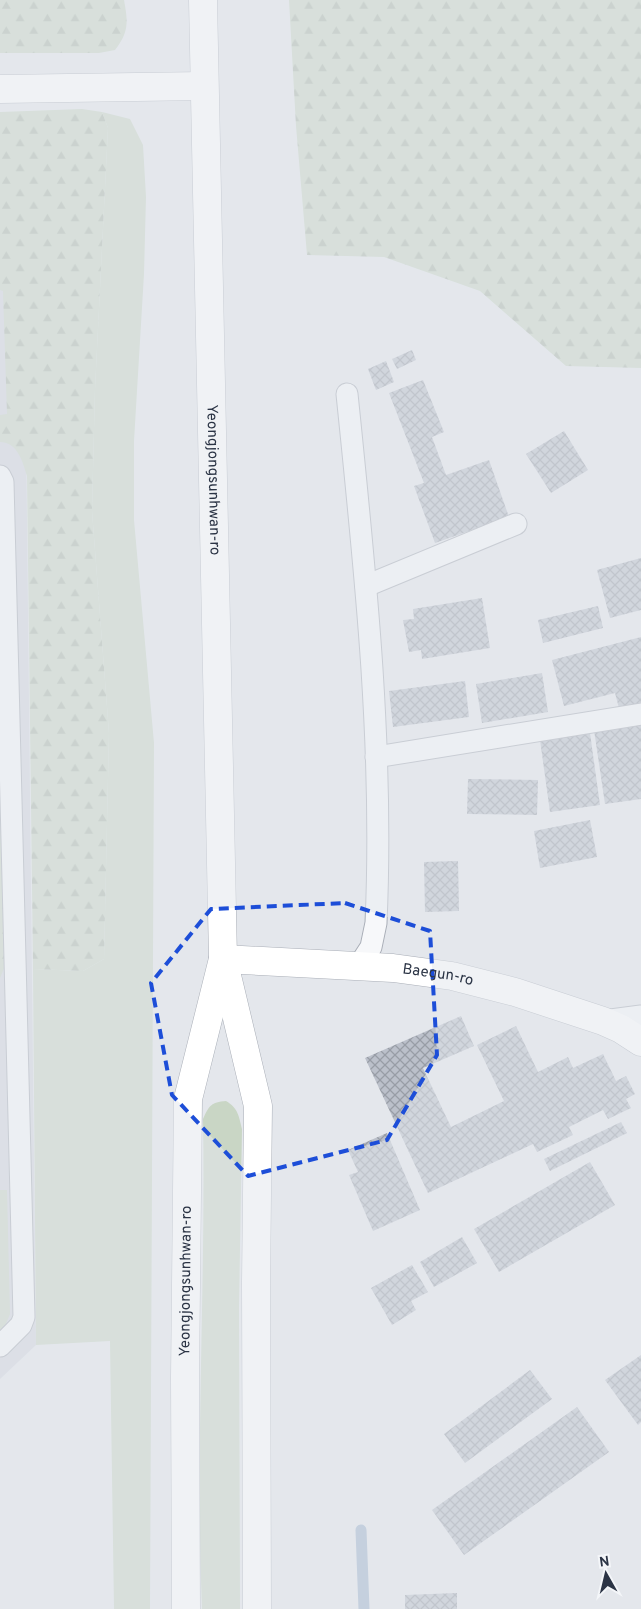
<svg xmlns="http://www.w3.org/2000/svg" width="641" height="1609" viewBox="0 0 641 1609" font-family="Overpass,sans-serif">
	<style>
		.built { fill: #d2d6de }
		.grass { fill: #c9d6c5 }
		.forest { fill: url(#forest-firs) }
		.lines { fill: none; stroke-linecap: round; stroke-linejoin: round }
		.stream { stroke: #9fb4cc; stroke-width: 11 }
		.building { fill: url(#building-cross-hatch) }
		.lane-casing { stroke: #a9aeb7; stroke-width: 23 }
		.secondary-casing { stroke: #a9aeb7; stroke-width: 29 }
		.lane { stroke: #f7f8fa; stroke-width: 21 }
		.secondary { stroke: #fff; stroke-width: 28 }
		.marked { fill: none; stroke: #1d4ed8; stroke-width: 4; stroke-dasharray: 10 6; stroke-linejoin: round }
		.labels { text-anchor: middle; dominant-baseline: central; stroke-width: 4; stroke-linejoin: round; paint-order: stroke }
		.street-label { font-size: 15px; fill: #2b3445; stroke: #f4f6f9 }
	</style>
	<defs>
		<pattern id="forest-firs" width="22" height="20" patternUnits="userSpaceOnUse" patternTransform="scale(1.25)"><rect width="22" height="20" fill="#c9d6c5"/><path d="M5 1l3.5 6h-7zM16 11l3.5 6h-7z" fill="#adb8ab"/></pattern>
		<pattern id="building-cross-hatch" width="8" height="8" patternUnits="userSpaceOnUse" patternTransform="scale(1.25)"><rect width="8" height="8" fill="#bbc0ca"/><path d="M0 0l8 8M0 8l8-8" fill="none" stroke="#989da6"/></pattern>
	</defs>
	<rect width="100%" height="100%" fill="#e4e7ec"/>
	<polygon class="built" points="24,242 36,1345 0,1379 0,243"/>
	<g class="grass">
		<polygon points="102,112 130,119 143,145 146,197 144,274 134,441 134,520 154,743 150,1609 114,1609 110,1341 36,1345 33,969 83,971 104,959 109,733 92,511 95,389 108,128"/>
		<path d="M 226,1101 C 238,1108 239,1116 242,1129 L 239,1308 L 240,1609 L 202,1609 C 195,1446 206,1283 203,1119 C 209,1106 211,1102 226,1101 Z"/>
		<polygon points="0,1190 7,1190 10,1314 5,1326 0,1330"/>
	</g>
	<g class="forest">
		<path d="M 0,0 L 124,0 C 128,22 129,32 115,50 L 99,53 L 0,53 Z"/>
		<polygon points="289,0 641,0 641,368 566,366 480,291 384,257 307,255 296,126"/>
		<path d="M 82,109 L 102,112 L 108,128 L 95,389 L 92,511 L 109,733 L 104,959 L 83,971 L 33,969 L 27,476 C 23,463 18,442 0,442 L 0,415 L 7,414 L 3,291 L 0,290 L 0,112 Z"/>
		<polygon points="0,814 5,966 0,978"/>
	</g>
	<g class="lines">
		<polyline class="stream" points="361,1530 364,1609"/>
	</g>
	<g class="building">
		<polygon points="412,350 416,360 397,369 392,359"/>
		<polygon points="386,361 394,382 376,390 368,369"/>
		<polygon points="423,380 444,432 432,437 446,475 489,460 509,517 435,543 414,486 424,483 389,393"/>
		<polygon points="564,431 588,470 551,493 526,454"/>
		<polygon points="641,558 641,610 610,618 597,570"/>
		<polygon points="482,598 490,648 422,659 421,650 409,652 403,620 414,619 413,609"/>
		<polygon points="598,606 603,628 543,643 538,620"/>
		<polygon points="641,637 641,706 620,712 615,693 564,706 552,660"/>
		<polygon points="542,673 548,712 482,723 476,684"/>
		<polygon points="465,681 469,717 393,727 389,691"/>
		<polygon points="641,723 641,799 605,804 594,730"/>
		<polygon points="590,733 600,805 550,812 540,740"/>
		<polygon points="468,779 538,780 537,815 467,814"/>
		<polygon points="590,820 597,857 540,868 534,831"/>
		<polygon points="458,861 459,911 425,912 424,862"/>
		<polygon points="461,1016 474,1046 423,1068 451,1127 504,1101 477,1045 516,1026 538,1072 568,1057 573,1068 603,1054 616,1081 626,1076 635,1094 626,1099 631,1108 608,1119 603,1110 569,1127 573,1135 537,1152 533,1144 428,1193 365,1058"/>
		<polygon points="621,1122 627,1133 550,1171 544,1159"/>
		<polygon points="387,1133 420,1210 373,1231 349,1175 358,1172 348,1150"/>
		<polygon points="590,1162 615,1205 499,1272 474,1229"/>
		<polygon points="462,1237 477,1263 434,1287 420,1262"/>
		<polygon points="412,1265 428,1292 411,1301 416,1310 392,1325 371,1288"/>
		<polygon points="641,1355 641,1422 638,1425 605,1380"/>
		<polygon points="530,1370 552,1399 465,1463 444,1434"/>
		<polygon points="577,1407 609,1452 464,1555 432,1510"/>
		<polygon points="457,1593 457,1609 405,1609 405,1595"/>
	</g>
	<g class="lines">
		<defs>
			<g id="lane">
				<path d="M 347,394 C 365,570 384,746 376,923 L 371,947 L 358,967"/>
				<polyline points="0,476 3,482 24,1317 21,1325 0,1346"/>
				<polyline points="366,586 516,524"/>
				<polyline points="376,757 641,714"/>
				<polyline points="603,1021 641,1016"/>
			</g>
			<g id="secondary">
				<path id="s1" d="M 203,0 L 223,959 L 258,1106 L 256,1283 L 257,1609"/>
				<polyline points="0,89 204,86"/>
				<path id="s2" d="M 186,1609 L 185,1378 L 188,1099 L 223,959 L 393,968 L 452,976 L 515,992 L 603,1021 L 621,1029 L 641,1042"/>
			</g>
		</defs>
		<use href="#lane" class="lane-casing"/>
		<use href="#secondary" class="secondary-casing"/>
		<use href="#lane" class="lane"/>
		<use href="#secondary" class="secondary"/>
	</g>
	<path d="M0 0H641V1609H0ZM 345,903 L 430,931 L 437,1055 L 387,1140 L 248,1176 L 172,1095 L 151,983 L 211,909 Z" fill="#e4e7ec" fill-opacity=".55" fill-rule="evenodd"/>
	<path class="marked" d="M 345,903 L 430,931 L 437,1055 L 387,1140 L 248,1176 L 172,1095 L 151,983 L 211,909 Z"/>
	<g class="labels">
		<g class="street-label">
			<text stroke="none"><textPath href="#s1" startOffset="480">Yeongjongsunhwan-ro</textPath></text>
			<text stroke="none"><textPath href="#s2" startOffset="870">Baegun-ro</textPath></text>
			<text stroke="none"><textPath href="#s2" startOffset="328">Yeongjongsunhwan-ro</textPath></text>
		</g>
	</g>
	<g transform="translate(606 1574) rotate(352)" stroke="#f4f6f9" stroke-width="4" paint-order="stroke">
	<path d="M0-4L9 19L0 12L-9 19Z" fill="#2b3445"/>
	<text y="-8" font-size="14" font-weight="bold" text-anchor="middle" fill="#2b3445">N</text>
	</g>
</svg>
